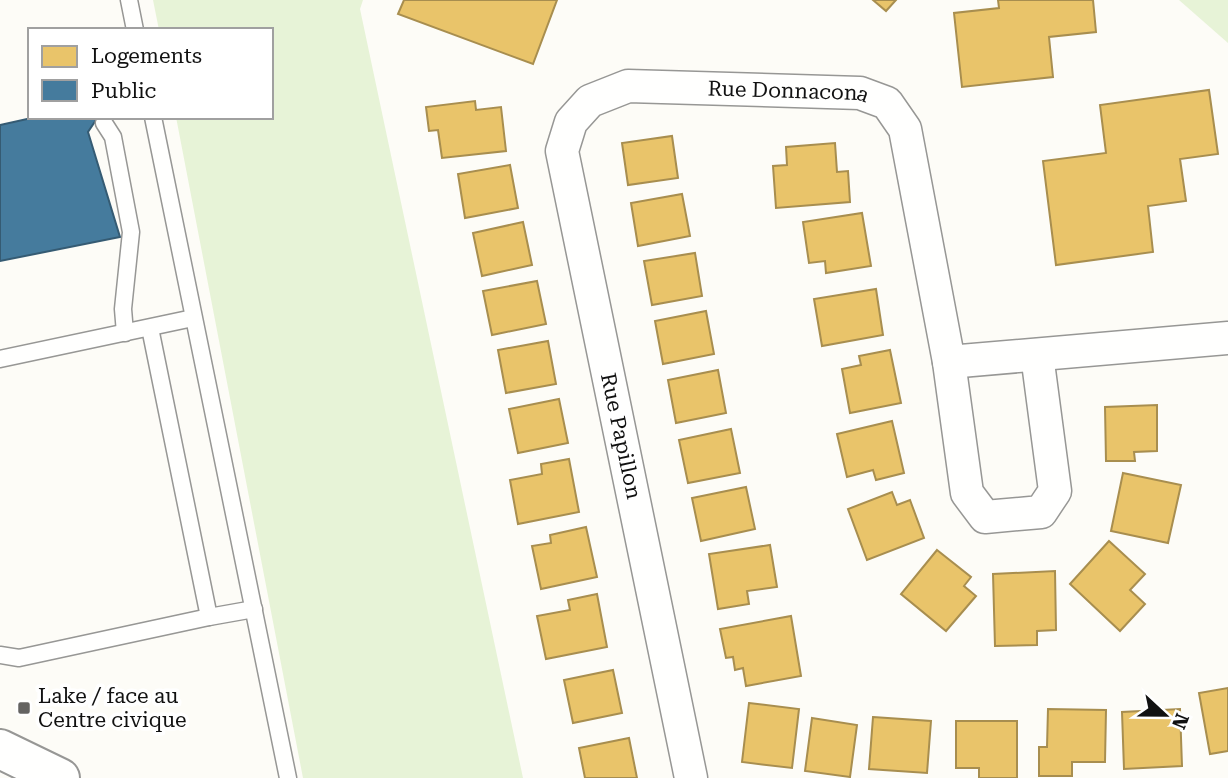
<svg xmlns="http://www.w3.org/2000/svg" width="1228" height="778" viewBox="0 0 1228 778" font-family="'Roboto Serif',serif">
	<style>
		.green { fill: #e7f3d7 }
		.homes { fill: #e9c46a; stroke: #a88e4f; stroke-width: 2 }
		.public { fill: #457b9d; stroke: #355b73; stroke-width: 2 }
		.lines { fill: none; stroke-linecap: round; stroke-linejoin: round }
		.service-casing { stroke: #979795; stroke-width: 19 }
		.minor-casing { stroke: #979795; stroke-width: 35 }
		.tertiary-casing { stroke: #979795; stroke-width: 42 }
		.service { stroke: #fffffe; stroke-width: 16 }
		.minor { stroke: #fffffe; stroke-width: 32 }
		.tertiary { stroke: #fffffe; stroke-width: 38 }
		.poi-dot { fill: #646362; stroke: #fff; stroke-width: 2.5 }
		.labels { text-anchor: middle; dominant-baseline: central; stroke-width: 7; stroke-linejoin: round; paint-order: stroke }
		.street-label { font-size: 21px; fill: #111; stroke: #fff }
		.poi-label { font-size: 21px; fill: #111; stroke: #fff; text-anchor: start }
	</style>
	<rect width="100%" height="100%" fill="#fdfcf7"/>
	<g class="green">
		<polygon points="153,0 363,0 360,9 523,778 303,778 176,117 271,117 271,30 159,30"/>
		<polygon points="1179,0 1228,0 1228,43"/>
	</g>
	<g class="homes">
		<polygon points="404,0 557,0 533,64 398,14"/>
		<polygon points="873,0 896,0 886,11"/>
		<polygon points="998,0 1093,0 1096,32 1049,37 1053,77 962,87 954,13 999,8"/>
		<polygon points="1209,90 1218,154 1180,159 1186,201 1148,206 1153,252 1056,265 1043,161 1106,153 1100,105"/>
		<polygon points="475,101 476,110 501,107 506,151 442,158 438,130 429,131 426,107"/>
		<polygon points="672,136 678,178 628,185 622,143"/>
		<polygon points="835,143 837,172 848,171 850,202 776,208 773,166 787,165 786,147"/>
		<polygon points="510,165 518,208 465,218 458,174"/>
		<polygon points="682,194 690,236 638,246 631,203"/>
		<polygon points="862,213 871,266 826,273 825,261 809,263 803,222"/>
		<polygon points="523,222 532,265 482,276 473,233"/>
		<polygon points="695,253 702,296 652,305 644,261"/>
		<polygon points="537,281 546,324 492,335 483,291"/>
		<polygon points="876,289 883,335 822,346 814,299"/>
		<polygon points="706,311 714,354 663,364 655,321"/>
		<polygon points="548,341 556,384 506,393 498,350"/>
		<polygon points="890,350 901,403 850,413 842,369 861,365 859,356"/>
		<polygon points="718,370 726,413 676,423 668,380"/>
		<polygon points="559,399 568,443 518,453 509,409"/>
		<polygon points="1157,405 1157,451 1134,452 1135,461 1106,461 1105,407"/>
		<polygon points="892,421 904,473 876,480 873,470 847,477 837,434"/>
		<polygon points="731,429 740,473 688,483 679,440"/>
		<polygon points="569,459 579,512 518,524 510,480 542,474 541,464"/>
		<polygon points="1123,473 1181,485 1168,543 1111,531"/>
		<polygon points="746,487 755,529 701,541 692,498"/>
		<polygon points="892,492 897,505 910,500 924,538 867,560 848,509"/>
		<polygon points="586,527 597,577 541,589 532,546 551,543 550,535"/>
		<polygon points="1109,541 1145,574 1130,590 1145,604 1120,631 1070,584"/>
		<polygon points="770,545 777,587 747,591 749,604 718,609 709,554"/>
		<polygon points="937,550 971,577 964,586 976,596 946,631 901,594"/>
		<polygon points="1055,571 1056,630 1037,631 1037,645 995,646 993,574"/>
		<polygon points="597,594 607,647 546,659 537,616 570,610 568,600"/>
		<polygon points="791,616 801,676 746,686 743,668 735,670 733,657 726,658 720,629"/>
		<polygon points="613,670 622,713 573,723 564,680"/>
		<polygon points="1228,688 1228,751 1210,754 1199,693"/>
		<polygon points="749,703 799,709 792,768 742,762"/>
		<polygon points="1048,709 1106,710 1105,762 1072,762 1072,776 1039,776 1039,747 1047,747"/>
		<polygon points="1180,709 1182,766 1124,769 1122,712"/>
		<polygon points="873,717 931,721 927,773 869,769"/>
		<polygon points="812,718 857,725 850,777 805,771"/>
		<polygon points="956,721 1017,721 1017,778 979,778 979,768 956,768"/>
		<polygon points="629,738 637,778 585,778 579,748"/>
	</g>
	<polygon class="public" points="36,117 98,117 88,132 120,237 0,261 0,125"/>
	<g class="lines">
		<defs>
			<g id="service">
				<polyline points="129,0 135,30"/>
				<polyline points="153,117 288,778"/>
				<polyline points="104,123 113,137 131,232 123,309 125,333"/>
				<polyline points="0,359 193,318"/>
				<polyline points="209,617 254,609"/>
				<polyline points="0,655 19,658 209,617 150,328"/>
			</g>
			<g id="minor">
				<polyline points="949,362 967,493 985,517 1041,512 1055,491 1037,355"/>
				<path id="s1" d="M 691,778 L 562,151 L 571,122 L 590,101 L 628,86 L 860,93 L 887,103 L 905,129 L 949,362 L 1228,338"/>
			</g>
			<polyline id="tertiary" points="0,749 60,778"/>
		</defs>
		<use href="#service" class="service-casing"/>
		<use href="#minor" class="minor-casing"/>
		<use href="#tertiary" class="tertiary-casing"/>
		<use href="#service" class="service"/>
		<use href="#minor" class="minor"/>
		<use href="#tertiary" class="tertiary"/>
	</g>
	<rect class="poi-dot" x="17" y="701" width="14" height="14" rx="3.5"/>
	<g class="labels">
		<g class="street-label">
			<text stroke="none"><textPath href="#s1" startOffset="900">Rue Donnacona</textPath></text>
			<text transform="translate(621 436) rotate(78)">Rue Papillon</text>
		</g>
		<g class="poi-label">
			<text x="38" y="696">Lake / face au<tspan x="38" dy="24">Centre civique</tspan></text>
		</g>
	</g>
	<rect x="28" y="28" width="245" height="91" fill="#ffffff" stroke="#a0a0a0" stroke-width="2"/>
	<rect x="42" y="46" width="35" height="21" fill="#e9c46a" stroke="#a0a0a0" stroke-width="2"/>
	<text x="91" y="63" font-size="21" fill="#111111">Logements</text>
	<rect x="42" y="80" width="35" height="21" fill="#457b9d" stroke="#a0a0a0" stroke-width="2"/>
	<text x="91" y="98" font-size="21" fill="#111111">Public</text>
	<g transform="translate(1165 715) rotate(112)" stroke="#ffffff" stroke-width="5" paint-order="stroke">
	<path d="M0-5L12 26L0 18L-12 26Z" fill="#111111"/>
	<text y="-10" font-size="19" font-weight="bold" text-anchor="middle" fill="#111111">N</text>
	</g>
</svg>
